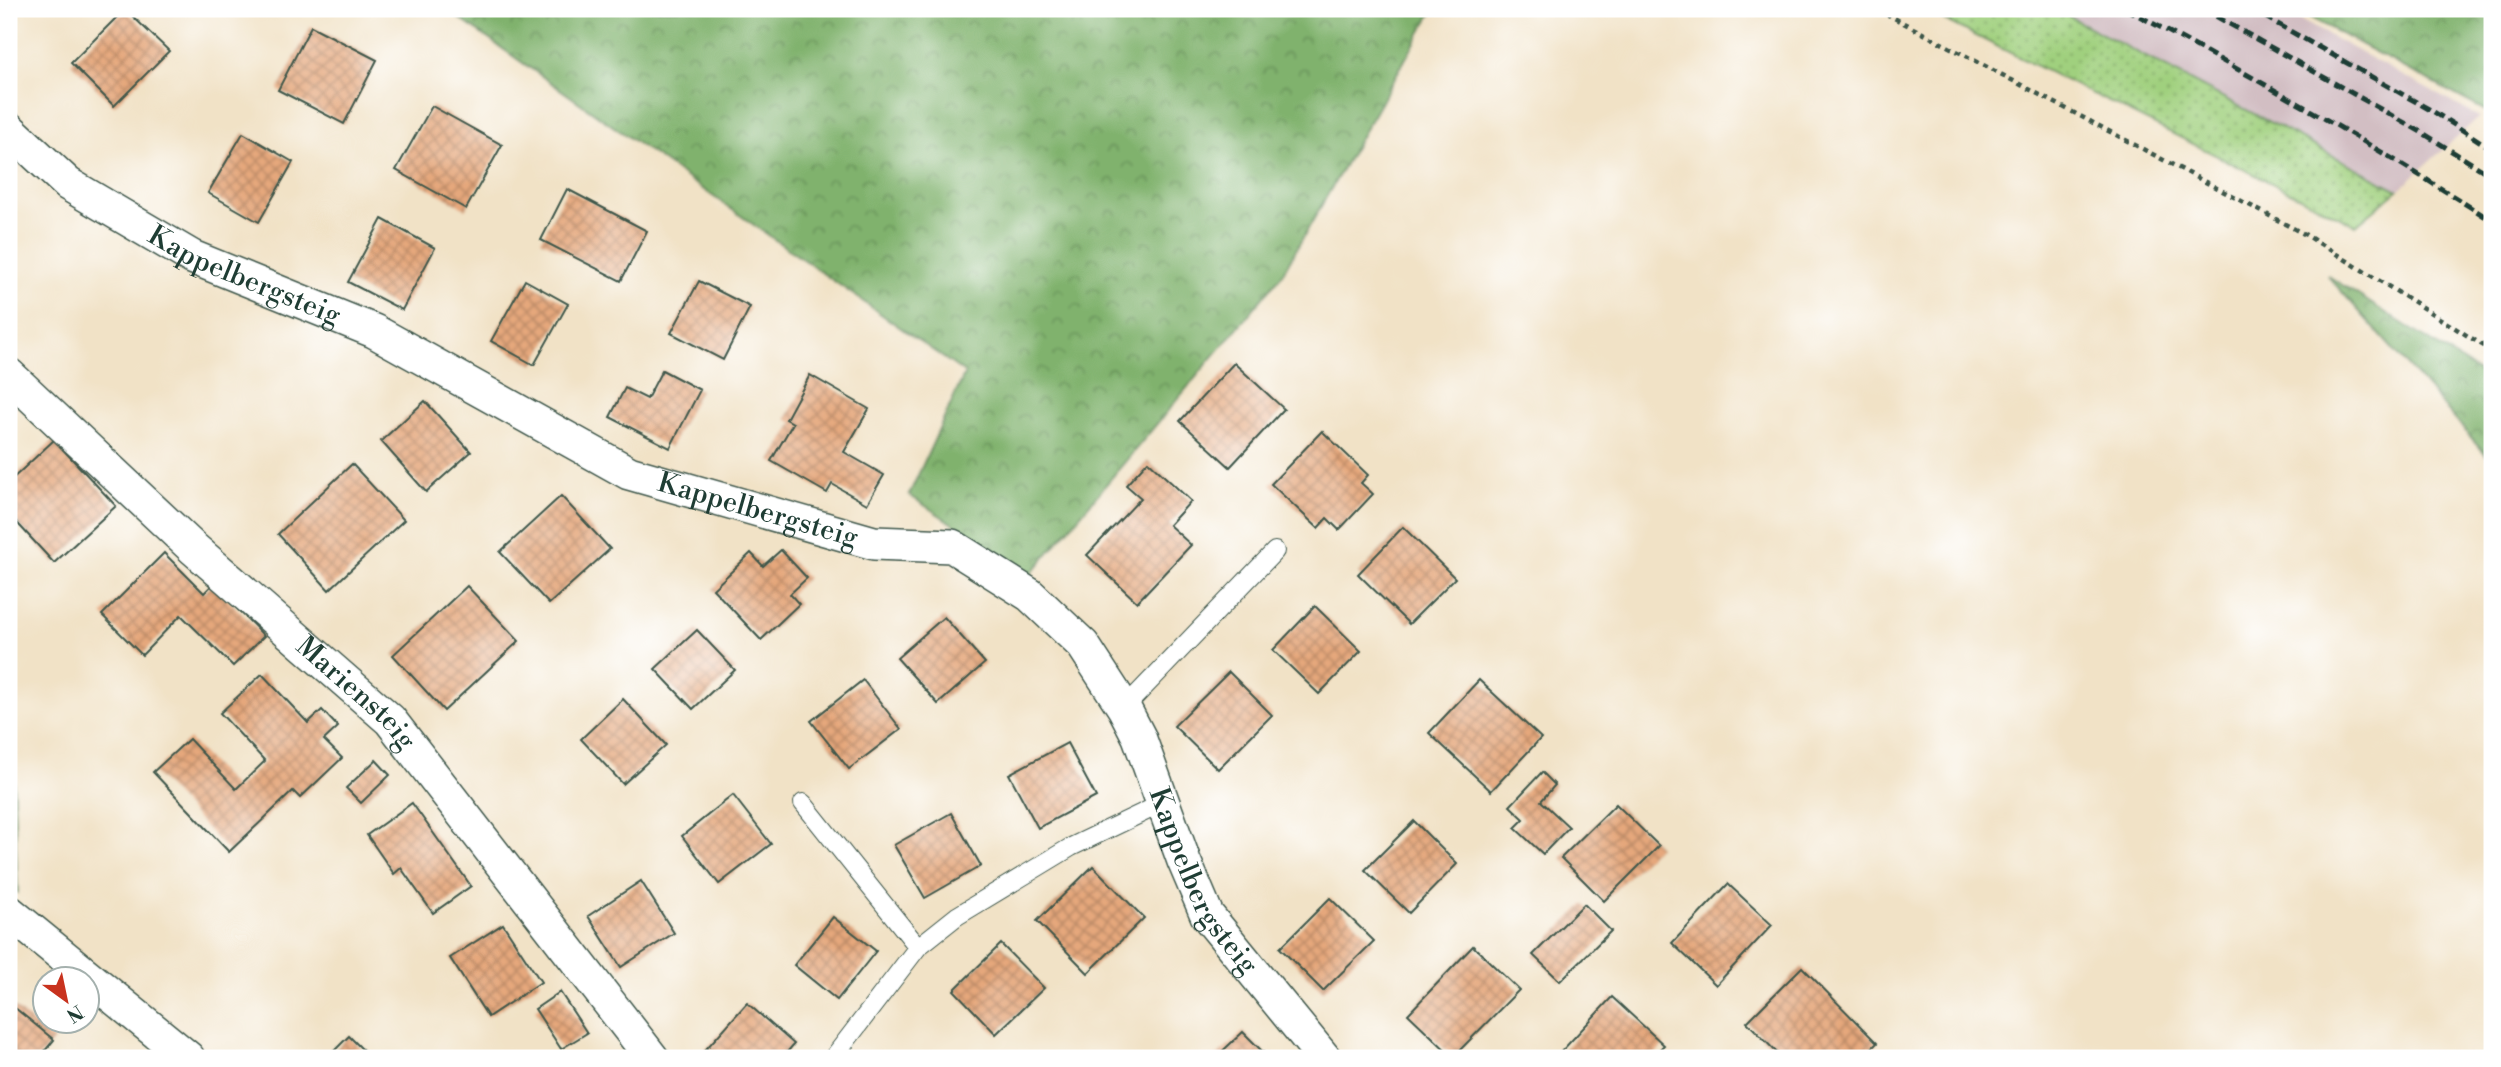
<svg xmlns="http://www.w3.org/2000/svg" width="2501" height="1067" viewBox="0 0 2501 1067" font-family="'Libre Bodoni',serif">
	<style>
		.railway { fill: #d2bec3 }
		.grass { fill: url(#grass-dots); stroke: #608659; stroke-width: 2 }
		.forest { fill: url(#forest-crowns); stroke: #507850; stroke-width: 2 }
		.building { fill: url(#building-cross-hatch) }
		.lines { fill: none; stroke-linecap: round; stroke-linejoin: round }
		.lane-casing { stroke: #3e564a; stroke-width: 20 }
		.street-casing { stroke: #3e564a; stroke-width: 36 }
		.path { stroke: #3e564a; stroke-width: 4.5; stroke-dasharray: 5 5; stroke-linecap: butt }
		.lane { stroke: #fff; stroke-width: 18 }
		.street { stroke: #fff; stroke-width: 33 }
		.rail { stroke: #1f3d34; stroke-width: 5; stroke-dasharray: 10 5; stroke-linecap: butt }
		.labels { text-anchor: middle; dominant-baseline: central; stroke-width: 7; stroke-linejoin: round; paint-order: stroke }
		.street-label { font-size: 28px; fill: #1f3d34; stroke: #fff }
	</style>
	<defs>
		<pattern id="grass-dots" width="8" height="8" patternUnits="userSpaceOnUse" patternTransform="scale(1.75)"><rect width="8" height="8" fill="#a0d07e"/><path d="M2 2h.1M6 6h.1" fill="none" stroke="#82aa68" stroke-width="1.8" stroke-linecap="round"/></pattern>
		<pattern id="forest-crowns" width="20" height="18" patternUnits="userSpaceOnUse" patternTransform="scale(1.75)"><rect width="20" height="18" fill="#80b26d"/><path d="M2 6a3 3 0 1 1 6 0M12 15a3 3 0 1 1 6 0" fill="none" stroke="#68925a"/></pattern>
		<pattern id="building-cross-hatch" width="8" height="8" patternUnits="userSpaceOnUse" patternTransform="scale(1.75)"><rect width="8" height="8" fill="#e5a77b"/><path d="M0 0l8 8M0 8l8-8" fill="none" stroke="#b98966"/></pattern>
	</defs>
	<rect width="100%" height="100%" fill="#fff"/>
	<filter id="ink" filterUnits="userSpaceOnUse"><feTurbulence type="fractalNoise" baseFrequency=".0143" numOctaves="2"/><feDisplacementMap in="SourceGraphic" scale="14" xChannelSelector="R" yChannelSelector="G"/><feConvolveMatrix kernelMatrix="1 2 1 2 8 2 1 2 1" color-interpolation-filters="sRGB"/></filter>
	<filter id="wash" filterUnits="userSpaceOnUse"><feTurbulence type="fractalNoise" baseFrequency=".00686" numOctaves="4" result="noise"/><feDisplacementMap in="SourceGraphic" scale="28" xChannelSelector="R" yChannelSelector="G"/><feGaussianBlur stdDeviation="1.57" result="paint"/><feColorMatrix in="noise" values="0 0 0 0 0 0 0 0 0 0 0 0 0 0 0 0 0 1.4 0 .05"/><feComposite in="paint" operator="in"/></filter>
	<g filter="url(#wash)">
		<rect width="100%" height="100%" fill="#f1e2c6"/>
		<polygon class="railway" points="2055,9 2280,9 2479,117 2398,190"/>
		<polygon class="grass" points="1922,9 2055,9 2398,190 2356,225"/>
		<g class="forest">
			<polygon points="446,9 1434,9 1281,276 1030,575 909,495 965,373"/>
			<polygon points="2294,9 2492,9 2492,115 2490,113"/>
			<polygon points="2327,275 2492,381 2492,461"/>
			<polygon points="9,682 18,893 9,889"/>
		</g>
		<g id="blocks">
			<g class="building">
				<polygon points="125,9 169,51 114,106 71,63"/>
				<polygon points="311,26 377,60 344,124 278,90"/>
				<polygon points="432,106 502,145 466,209 396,170"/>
				<polygon points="243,133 293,162 259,222 208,193"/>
				<polygon points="567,189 647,231 621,281 541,240"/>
				<polygon points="382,219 435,248 402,310 348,282"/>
				<polygon points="525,280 568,304 534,365 491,341"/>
				<polygon points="699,281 750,307 723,360 671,333"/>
				<polygon points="1234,363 1284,409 1230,467 1180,421"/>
				<polygon points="662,370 700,390 670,448 610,417 625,388 647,399"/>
				<polygon points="810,375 869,409 844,452 884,475 867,504 832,484 827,493 771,461 793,423 786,419"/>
				<polygon points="425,401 471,452 426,492 381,441"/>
				<polygon points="1322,431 1368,475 1361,483 1373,494 1339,530 1327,518 1318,528 1271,484"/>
				<polygon points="54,440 116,506 54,563 9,514 9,482"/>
				<polygon points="1148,461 1191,501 1169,525 1191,545 1137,602 1087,555 1141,498 1126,485"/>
				<polygon points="352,464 404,520 329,590 278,534"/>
				<polygon points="561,496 610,549 549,604 500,552"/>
				<polygon points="1403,527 1455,578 1409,624 1358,574"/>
				<polygon points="781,550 807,578 790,594 799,604 761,640 713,589 751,553 763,566"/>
				<polygon points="164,553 204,593 213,584 264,636 233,666 181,615 142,655 102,615"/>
				<polygon points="467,586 519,641 444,711 393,655"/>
				<polygon points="1315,606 1361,651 1319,694 1273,650"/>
				<polygon points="944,617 985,663 938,704 897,658"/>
				<polygon points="697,630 735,670 693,709 655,669"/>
				<polygon points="1229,672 1272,715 1218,769 1174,726"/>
				<polygon points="262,674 308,723 322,710 338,727 324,740 342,758 300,798 293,791 229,852 153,772 189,739 236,789 265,761 220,713"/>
				<polygon points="863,680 901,729 849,769 811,721"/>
				<polygon points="1479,680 1541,738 1491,791 1429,733"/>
				<polygon points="623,699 666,745 623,784 581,739"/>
				<polygon points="1067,743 1096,797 1038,828 1009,774"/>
				<polygon points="376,760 390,775 361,803 346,788"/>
				<polygon points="1542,772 1555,785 1541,801 1569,827 1543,854 1515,828 1524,819 1510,806"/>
				<polygon points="733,795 771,844 719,884 682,836"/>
				<polygon points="412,803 471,886 433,913 401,868 394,874 367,835"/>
				<polygon points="1616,804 1659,846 1604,901 1561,858"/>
				<polygon points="951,813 981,866 925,898 894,845"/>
				<polygon points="1414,821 1457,864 1409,913 1365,870"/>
				<polygon points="1093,866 1144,918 1088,973 1037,921"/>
				<polygon points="641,881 674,933 621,967 588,916"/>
				<polygon points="1728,884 1772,925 1716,985 1672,943"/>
				<polygon points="1330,898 1374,941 1323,991 1280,948"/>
				<polygon points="1584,904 1611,931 1560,981 1533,955"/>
				<polygon points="833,917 876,951 837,1000 794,965"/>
				<polygon points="503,924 541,982 488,1017 450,958"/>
				<polygon points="1001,944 1044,988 996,1034 954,990"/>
				<polygon points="1473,946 1519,990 1453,1057 1408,1014"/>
				<polygon points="1802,967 1877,1043 1862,1058 1782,1058 1747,1022"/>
				<polygon points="560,992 587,1033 561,1049 535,1009"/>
				<polygon points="1612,997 1664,1045 1651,1058 1561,1058 1558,1055"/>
				<polygon points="9,1003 54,1040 39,1058 9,1058"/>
				<polygon points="747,1003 794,1044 782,1058 698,1058"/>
				<polygon points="1243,1032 1269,1058 1215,1058"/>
				<polygon points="349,1036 371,1058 327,1058"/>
			</g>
		</g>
	</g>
	<g filter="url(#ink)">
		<use href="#blocks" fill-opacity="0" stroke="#3e564a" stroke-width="2"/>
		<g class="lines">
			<defs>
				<g id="lane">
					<polyline points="1124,708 1275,551"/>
					<polyline points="803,803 918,947"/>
					<polyline points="833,1058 918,947 957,916 1071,847 1163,803"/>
				</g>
				<g id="street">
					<path id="s1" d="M 9,129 L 68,184 L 192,257 L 374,331 L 629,473 L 874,543 L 952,546 L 1030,595 L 1083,645 L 1124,708 L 1139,737 L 1184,861 L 1207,915 L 1324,1058"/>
					<path id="s2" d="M 9,375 L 193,548 L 390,720 L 652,1058"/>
					<polyline points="9,912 188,1058"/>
				</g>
			</defs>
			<use href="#lane" class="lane-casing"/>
			<use href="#street" class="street-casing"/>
			<polyline class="path" points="1877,9 2306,235 2492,351"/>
			<use href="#lane" class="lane"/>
			<use href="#street" class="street"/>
			<g class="rail">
				<path d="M 2126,9 C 2251,75 2373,144 2492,221"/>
				<polyline points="2203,9 2421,132 2492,176"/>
				<polyline points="2251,9 2434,112 2492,149"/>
			</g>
		</g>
	</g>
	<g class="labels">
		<g class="street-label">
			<text stroke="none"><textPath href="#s1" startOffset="280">Kappelbergsteig</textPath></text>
			<text stroke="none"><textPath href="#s1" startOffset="847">Kappelbergsteig</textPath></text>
			<text stroke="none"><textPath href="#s2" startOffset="471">Mariensteig</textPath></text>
			<text stroke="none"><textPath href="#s1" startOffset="1477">Kappelbergsteig</textPath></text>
		</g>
	</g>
	<rect width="2501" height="1067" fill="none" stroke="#fff" stroke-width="35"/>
	<g transform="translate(66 1000) rotate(147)"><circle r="33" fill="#ffffff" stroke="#a5b1ae" stroke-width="2"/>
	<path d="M0-5L12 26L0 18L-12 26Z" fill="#c8321e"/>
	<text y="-10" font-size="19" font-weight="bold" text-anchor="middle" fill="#1f3d34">N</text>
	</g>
</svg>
